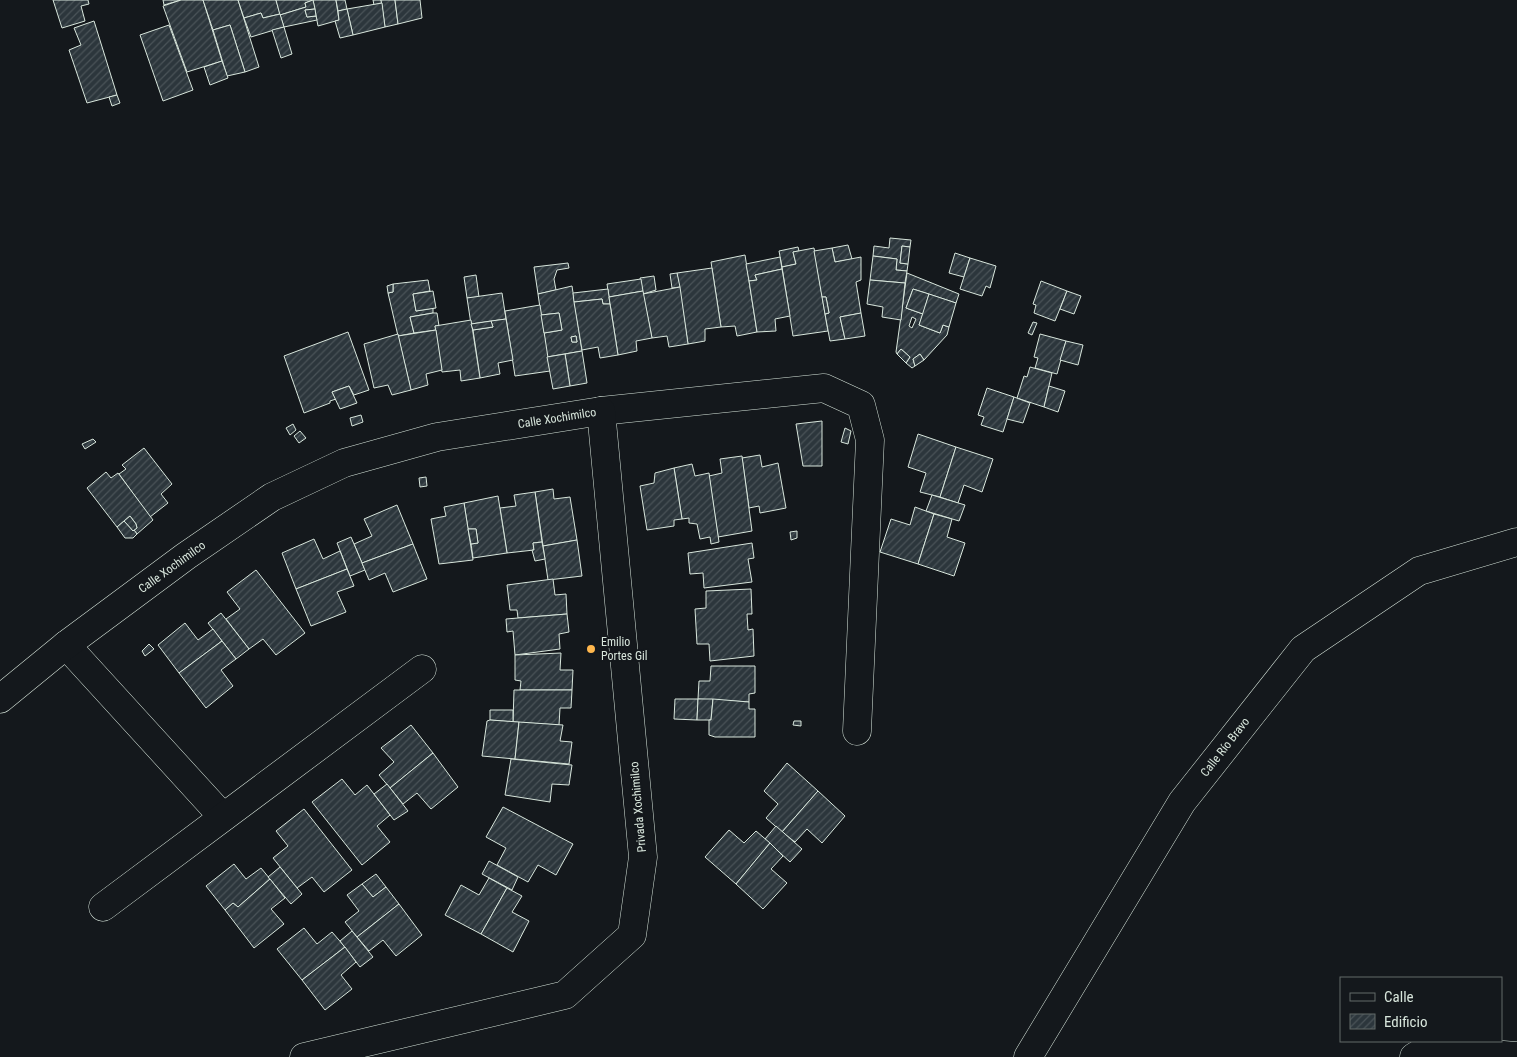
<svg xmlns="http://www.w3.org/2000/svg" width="1517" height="1057" viewBox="0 0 1517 1057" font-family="'Roboto Condensed',sans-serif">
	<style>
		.building { fill: url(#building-hatch); stroke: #d8e6dc; fill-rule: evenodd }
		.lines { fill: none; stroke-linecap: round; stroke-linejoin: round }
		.minor-casing { stroke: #d8e6dc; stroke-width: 29 }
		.major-casing { stroke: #d8e6dc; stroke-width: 29 }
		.minor { stroke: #14181c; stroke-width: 28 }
		.major { stroke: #14181c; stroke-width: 28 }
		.poi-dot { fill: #ffb74d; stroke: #14181c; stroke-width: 2 }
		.labels { text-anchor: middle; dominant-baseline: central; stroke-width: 4; stroke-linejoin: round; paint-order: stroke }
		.street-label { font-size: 12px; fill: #d8e6dc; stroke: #14181c }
		.poi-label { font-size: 12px; fill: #d8e6dc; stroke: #14181c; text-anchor: start }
	</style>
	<defs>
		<pattern id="building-hatch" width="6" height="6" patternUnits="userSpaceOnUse" patternTransform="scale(1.25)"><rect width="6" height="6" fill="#2c363c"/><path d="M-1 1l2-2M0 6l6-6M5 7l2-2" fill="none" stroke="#4a5358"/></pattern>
	</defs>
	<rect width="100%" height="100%" fill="#14181c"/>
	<g class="building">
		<polygon points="53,0 88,0 89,4 81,6 85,21 62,28"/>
		<polygon points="163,0 181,0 164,5"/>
		<polygon points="181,0 203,0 222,61 187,72 163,6"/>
		<polygon points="203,0 238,0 259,67 245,72 230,25 213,30"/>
		<polygon points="238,0 276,0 280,14 263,18 261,13 244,18"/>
		<polygon points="276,0 313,0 305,3 306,7 280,15"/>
		<polygon points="313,0 336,0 339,20 318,26"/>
		<polygon points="313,0 315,9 305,10 307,17 316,16 317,20 284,27 280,15 306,7 305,3"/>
		<polygon points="336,0 345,0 347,9 338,11"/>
		<polygon points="373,0 381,0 382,3 374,5"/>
		<polygon points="381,0 395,0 398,24 385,27"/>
		<polygon points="395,0 420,0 422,18 398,24"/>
		<polygon points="382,3 385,27 353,35 347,9"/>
		<polygon points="315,9 316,16 307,17 305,10"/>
		<polygon points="347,9 353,35 340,38 335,21 339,20 338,11"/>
		<polygon points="261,13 263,18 280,14 284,27 251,37 244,18"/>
		<polygon points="94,21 117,95 87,103 69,50 81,45 74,28"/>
		<polygon points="169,25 193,90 163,101 140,35"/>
		<polygon points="230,25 245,72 227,76 213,30"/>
		<polygon points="284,27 292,54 281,58 272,30"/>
		<polygon points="222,61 228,78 210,85 204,67"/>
		<polygon points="117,95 120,103 112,106 109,97"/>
		<polygon points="890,238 911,240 910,247 902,246 900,263 908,264 907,271 896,270 897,259 873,256 874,246 889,248"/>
		<polygon points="848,245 852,259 835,262 832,248"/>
		<polygon points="902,246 910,247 908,264 900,263"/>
		<polygon points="798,247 799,251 793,252 796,264 782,267 779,251"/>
		<polygon points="814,248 828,331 793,336 782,267 796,264 793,252"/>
		<polygon points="832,248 835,262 861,257 861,280 856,282 861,313 840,317 845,339 830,341 825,314 829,313 826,297 822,297 814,251"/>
		<polygon points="955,253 970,258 964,277 949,273"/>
		<polygon points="745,255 757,332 737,336 735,326 721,327 711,262"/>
		<polygon points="873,256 897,259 896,270 907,271 905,283 870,280"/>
		<polygon points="780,257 782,269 755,275 757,280 749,281 746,264"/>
		<polygon points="970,258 996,266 990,288 986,286 982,296 960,289"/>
		<polygon points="568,263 569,268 557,270 554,279 556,290 538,294 534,267"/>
		<polygon points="712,268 721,327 705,329 705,341 688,344 677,273"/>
		<polygon points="782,269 790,316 775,319 776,331 757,332 749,281 757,280 755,275"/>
		<polygon points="677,273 680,287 672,288 670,274"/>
		<path d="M 907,273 L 959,294 L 956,303 L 913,289 L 906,308 L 923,314 L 919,325 L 940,333 L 943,325 L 949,327 L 947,335 L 924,360 L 920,354 L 913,359 L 915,366 L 912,368 L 906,363 L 910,357 L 901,349 L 897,354 L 896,352 ZM 912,317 L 916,319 L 912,328 L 909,326 Z"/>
		<polygon points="476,275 479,297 467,298 464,277"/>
		<polygon points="654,276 656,290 643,294 640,278"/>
		<polygon points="641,279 643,291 609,297 607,284"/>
		<polygon points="428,280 430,291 413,294 416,311 433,308 433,313 410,317 414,333 398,336 388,293 393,292 393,284"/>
		<polygon points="870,280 905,283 901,320 882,317 883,307 867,304"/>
		<polygon points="1041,281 1067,291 1055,321 1034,313 1036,305 1033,304"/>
		<polygon points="393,284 393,292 388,293 387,286"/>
		<path d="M 572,286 L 582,351 L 547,357 L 544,333 L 562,330 L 559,313 L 541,315 L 538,294 ZM 576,336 L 577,342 L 572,342 L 571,337 Z"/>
		<polygon points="680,287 688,344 669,347 667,336 652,338 643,294"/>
		<polygon points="608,289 610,304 603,304 602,299 574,302 573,293"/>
		<polygon points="913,289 929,294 923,314 906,308"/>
		<polygon points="433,291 436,308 416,311 413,294"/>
		<polygon points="643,291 652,338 636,341 637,351 618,355 609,297"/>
		<polygon points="1067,291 1081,296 1074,314 1060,309"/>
		<polygon points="502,293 506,319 471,324 467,298"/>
		<polygon points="929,294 956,303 949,327 943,325 940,333 919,325"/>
		<polygon points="822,297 826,297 829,313 825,314"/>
		<polygon points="602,299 603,304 610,304 618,355 600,358 598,347 582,350 574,302"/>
		<polygon points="540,305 550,371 515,376 505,311"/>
		<polygon points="433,313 437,313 439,326 435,326 436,330 414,333 410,317"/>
		<polygon points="559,313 562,330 544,333 541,315"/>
		<polygon points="861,313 865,336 845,339 840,317"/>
		<polygon points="506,319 513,360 498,363 500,374 480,378 473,330 493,327 491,321"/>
		<polygon points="471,320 480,378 461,381 460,370 442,372 435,326"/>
		<polygon points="491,321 493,327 473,330 471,324"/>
		<polygon points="1033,322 1037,323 1032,335 1028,333"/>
		<polygon points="436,330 442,370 426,374 428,385 411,390 398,336"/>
		<polygon points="348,332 369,390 354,395 349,386 332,392 336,399 330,401 330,403 304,413 284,356"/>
		<polygon points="398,334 411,390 392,395 388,385 374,388 364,344"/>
		<polygon points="1040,334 1066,341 1057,374 1035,368 1038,358 1034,357"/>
		<polygon points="576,336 577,342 572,342 571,337"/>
		<polygon points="1066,341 1083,345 1078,365 1060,360"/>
		<polygon points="901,349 910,357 906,363 897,354"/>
		<polygon points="582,351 587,383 570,386 565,354"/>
		<polygon points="565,354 570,386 553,389 547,357"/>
		<polygon points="920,354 924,360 915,366 913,359"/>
		<polygon points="1030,367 1052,373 1044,407 1017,398 1024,376 1027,377"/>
		<polygon points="349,386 357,403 340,409 332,392"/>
		<polygon points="1049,386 1065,391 1058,412 1044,407"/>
		<polygon points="987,388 1014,397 1003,432 981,425 984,417 978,415"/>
		<polygon points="1014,397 1030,403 1023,423 1007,419"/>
		<polygon points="361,415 363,422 352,426 350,418"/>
		<polygon points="822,421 822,466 803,466 796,424"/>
		<polygon points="293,424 296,430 290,435 286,428"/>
		<polygon points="845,428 851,431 848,444 841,442"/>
		<polygon points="300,431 306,438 299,443 294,436"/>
		<polygon points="918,434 956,447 940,497 920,492 926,473 908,467"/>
		<polygon points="93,439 96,442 85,449 82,444"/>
		<polygon points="956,447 993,459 982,492 964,485 958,503 940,497"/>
		<polygon points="144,448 172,484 161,494 168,503 150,517 119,474 126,469 122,465"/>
		<polygon points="760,455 762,467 778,463 786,508 760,513 759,506 749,508 742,458"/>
		<polygon points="742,456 752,531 718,537 709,476 722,473 720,459"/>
		<polygon points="692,464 695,476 709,473 719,542 711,544 710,537 700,539 697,524 689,523 689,518 682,519 674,468"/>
		<polygon points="674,468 682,519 674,520 674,526 647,530 640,486 654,483 655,473"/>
		<polygon points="106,472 111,478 118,473 153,520 137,534 134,530 137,528 136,524 130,516 117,527 87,488"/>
		<polygon points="426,477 427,486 420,487 419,478"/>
		<polygon points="553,489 554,499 570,497 577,540 543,546 535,492"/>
		<polygon points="535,492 542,542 533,543 534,550 507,553 500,508 516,506 514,495"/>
		<polygon points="932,495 965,505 959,521 926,511"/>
		<polygon points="498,496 507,553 473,558 471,544 478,543 476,529 468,529 464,503"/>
		<polygon points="464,503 473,560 439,564 431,519 446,516 444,507"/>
		<polygon points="397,505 413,544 362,563 354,544 372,536 364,519"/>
		<polygon points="915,507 934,514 918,564 880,552 891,519 910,525"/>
		<polygon points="934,514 952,519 947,537 965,543 954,576 918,564"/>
		<polygon points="130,516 136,524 137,528 133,531 124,521"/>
		<polygon points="124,521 133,531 134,530 137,534 133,538 125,538 117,527"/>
		<polygon points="468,529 476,529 478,543 471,544"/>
		<polygon points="797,531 797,538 791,540 790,532"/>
		<polygon points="351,537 365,570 350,576 337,543"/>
		<polygon points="314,539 323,559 340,551 347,569 296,589 282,553"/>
		<polygon points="577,540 582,576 548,580 543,546"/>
		<polygon points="542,542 545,559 535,561 532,550 534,550 533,543"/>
		<polygon points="752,543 754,558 748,559 752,582 704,588 703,573 690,574 688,553"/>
		<polygon points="413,544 427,579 393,592 385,573 369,580 362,563"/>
		<polygon points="347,569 354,586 337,592 346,612 311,626 296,589"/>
		<polygon points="256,570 305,633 276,655 263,639 249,649 226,619 240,609 227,592"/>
		<polygon points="553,579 555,595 566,594 567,614 518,618 517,610 510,610 507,585"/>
		<polygon points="751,589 752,614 747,614 748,630 753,629 754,656 710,661 709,644 697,644 695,609 706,608 706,591"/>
		<polygon points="221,613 249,649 236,659 208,623"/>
		<polygon points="567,614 569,632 559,634 560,649 515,655 513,631 507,632 506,619"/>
		<polygon points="185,623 198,640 213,629 222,641 179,673 158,645"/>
		<polygon points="222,641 236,659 221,670 233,686 206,708 179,673"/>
		<polygon points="149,644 154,649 145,656 142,651"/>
		<polygon points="561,653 560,670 573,670 572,690 520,690 521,681 515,680 515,655"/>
		<polygon points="711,666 755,666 755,693 749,694 749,702 698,699 699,681 710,681"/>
		<polygon points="514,690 572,690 571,708 560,708 559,725 513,722"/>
		<polygon points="675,699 698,699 697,720 674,719"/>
		<polygon points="698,699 713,699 711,720 697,720"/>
		<polygon points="713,699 749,702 749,709 755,709 755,737 715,737 709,735 709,720 711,720"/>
		<polygon points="490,710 513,710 513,722 490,720"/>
		<polygon points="490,720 519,722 515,759 482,756 487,721"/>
		<polygon points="794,721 801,721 801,726 793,725"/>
		<polygon points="519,722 563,725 560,741 572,742 569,764 515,759"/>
		<polygon points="411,725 433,753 390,788 379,775 394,762 381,748"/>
		<polygon points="433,753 458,787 431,809 417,793 403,804 390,788"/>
		<polygon points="511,759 572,765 569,785 552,784 550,802 505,795"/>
		<polygon points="787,763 818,791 782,832 766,818 778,804 764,791"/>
		<polygon points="342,779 355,795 367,785 390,815 377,826 390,842 362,865 312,802"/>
		<polygon points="387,784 408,811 394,820 374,794"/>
		<polygon points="818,791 845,816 822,843 807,829 795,842 782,832"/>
		<polygon points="503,807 573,844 556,875 538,865 528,882 497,865 506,848 486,837"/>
		<polygon points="304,809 352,870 324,892 312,877 297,888 273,858 288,846 276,831"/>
		<polygon points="776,826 802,849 790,862 765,839"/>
		<polygon points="729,830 744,843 756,831 770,843 736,884 705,857"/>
		<polygon points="770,843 783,856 771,869 787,883 763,909 736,884"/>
		<polygon points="489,861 518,877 512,890 482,874"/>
		<polygon points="234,864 246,879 261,868 270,879 238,907 233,903 225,910 206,886"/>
		<polygon points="280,867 302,894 291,904 268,877"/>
		<polygon points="376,874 386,887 373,897 362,884"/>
		<polygon points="489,878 507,888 481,934 445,915 461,885 479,895"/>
		<polygon points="270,879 285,898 271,909 284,924 254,948 225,910 233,903 238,907"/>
		<polygon points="362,884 373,897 386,887 399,904 357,937 345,922 359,911 347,895"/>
		<polygon points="507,888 522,896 512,912 529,921 513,952 481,934"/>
		<polygon points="399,904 422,935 396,956 383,940 369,951 357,937"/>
		<polygon points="304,928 317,944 332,932 345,947 302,980 277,949"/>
		<polygon points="352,931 373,957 360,967 340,941"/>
		<polygon points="345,947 356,962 341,975 352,989 325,1010 302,980"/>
	</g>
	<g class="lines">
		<defs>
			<g id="minor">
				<polyline points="66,645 223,817"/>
				<polyline points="0,699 66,645 186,556 272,497 344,463 437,437 601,411 824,388 861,405 870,440 857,731"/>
				<polyline points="103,907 422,669"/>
				<polyline points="304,1057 565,995 632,935 643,857 601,411"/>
				<polyline points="1028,1057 1182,802 1303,649 1419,571 1517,542"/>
			</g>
			<polyline id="major" points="1414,1057 1427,1049 1517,1056"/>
		</defs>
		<use href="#minor" class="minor-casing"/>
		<use href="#major" class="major-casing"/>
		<use href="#minor" class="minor"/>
		<use href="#major" class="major"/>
	</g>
	<circle class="poi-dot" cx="591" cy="649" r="5"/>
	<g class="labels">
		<g class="street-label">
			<text transform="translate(557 418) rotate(-9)">Calle Xochimilco</text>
			<text transform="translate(172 567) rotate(-36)">Calle Xochimilco</text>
			<text transform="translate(1225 747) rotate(-52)">Calle Río Bravo</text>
			<text transform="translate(638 807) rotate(-95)">Privada Xochimilco</text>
		</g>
		<g class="poi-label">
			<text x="601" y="642">Emilio<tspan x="601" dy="14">Portes Gil</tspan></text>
		</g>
	</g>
	<rect x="1340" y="977" width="162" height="65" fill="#14181c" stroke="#626a69"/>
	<rect x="1350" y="993" width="25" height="8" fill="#14181c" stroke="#626a69"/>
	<text x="1384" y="1002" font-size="15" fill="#d8e6dc">Calle</text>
	<rect x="1350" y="1014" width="25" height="15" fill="url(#building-hatch)" stroke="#626a69"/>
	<text x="1384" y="1027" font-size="15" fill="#d8e6dc">Edificio</text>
</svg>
